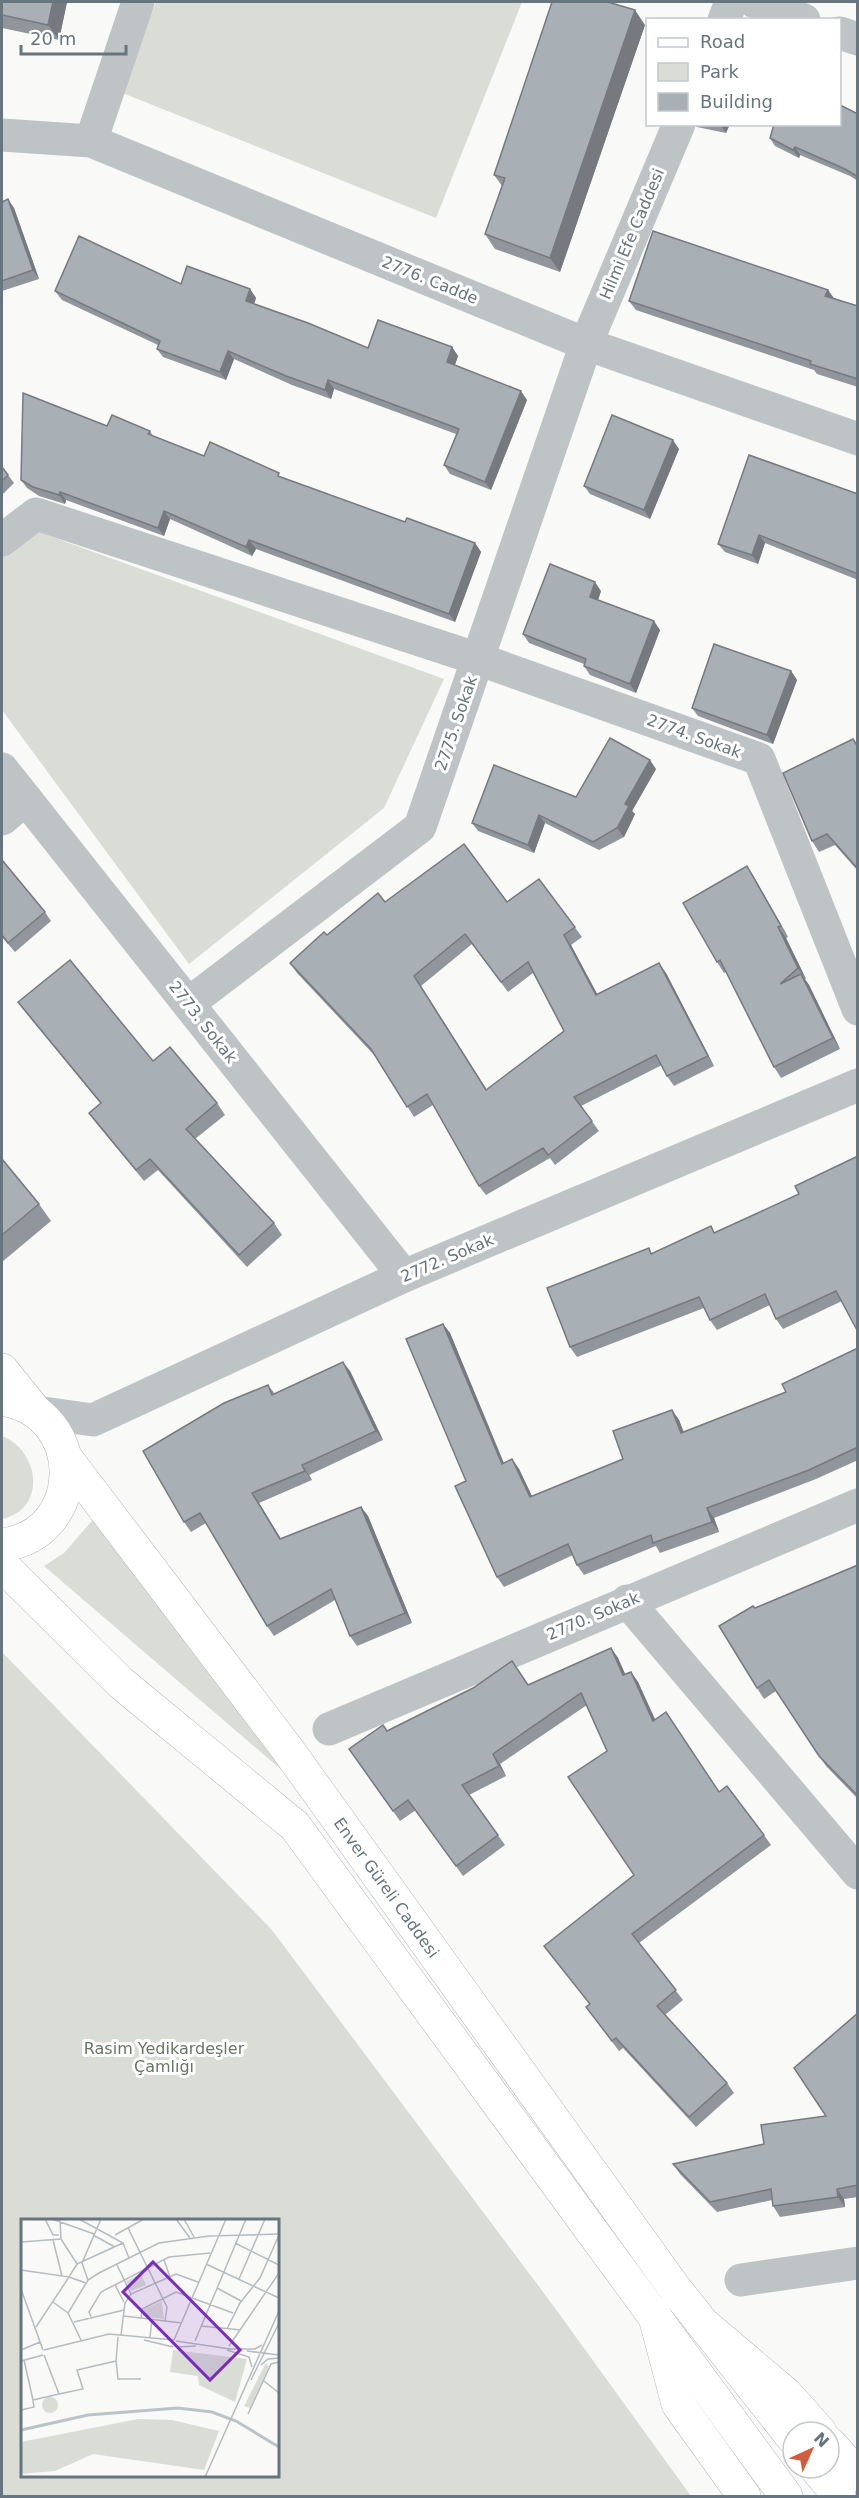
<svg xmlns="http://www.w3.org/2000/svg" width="859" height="2498" viewBox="0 0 859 2498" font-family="'DejaVu Sans',sans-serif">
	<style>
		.green { fill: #d9ddd6; fill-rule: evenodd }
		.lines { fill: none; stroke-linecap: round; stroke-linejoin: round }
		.major-casing { stroke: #b2b7ba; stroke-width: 34 }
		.highway-casing { stroke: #b4b8bb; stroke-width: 34 }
		.minor { stroke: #bec3c6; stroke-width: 33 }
		.major { stroke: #fff; stroke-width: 33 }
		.highway { stroke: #fff; stroke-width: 33 }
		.wall { fill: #90969c; fill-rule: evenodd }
		.shaded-wall { fill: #767a7f }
		.building { fill: #a8afb5; stroke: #767a7f; stroke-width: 1.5; fill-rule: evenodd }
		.labels { text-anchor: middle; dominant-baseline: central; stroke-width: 6; stroke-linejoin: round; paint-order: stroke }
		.street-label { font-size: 16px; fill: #66757e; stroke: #fff }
		.park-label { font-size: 16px; fill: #687765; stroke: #fff }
		.inset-river { fill: none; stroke: #bac4c8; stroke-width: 3 }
		.inset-road { fill: none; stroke: #b5bcc0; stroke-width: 1.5 }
		.view { fill: #7b2cbf; fill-opacity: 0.15; stroke: #7b2cbf; stroke-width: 3 }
		.inset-edge { fill: none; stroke: #66757e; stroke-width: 3 }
	</style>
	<rect width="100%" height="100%" fill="#f9f9f7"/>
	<g class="green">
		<polygon points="156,2 522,2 436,218 120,92"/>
		<polygon points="33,530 444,679 384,808 189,964 2,710 2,556"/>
		<path d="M 2,1436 C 40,1451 47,1509 2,1519 Z"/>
		<polygon points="97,1515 305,1790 44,1566 64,1553"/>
		<path d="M 2,1652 L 272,1930 L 552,2304 L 691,2496 L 2,2496 ZM 278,2220 L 278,2476 L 22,2476 L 22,2220 Z"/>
	</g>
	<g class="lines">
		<defs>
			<g id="major">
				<polyline points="2,1370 35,1411"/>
				<path d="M 2,1399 C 88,1412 87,1535 2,1545"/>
				<path id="s1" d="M 66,1458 L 288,1750 L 673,2286 L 793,2438"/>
				<polyline points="2,1565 121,1683 295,1826 786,2496"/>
				<polyline points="816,2468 839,2496"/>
			</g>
			<g id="highway">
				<polyline points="654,2313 678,2404 744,2496"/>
				<polyline points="701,2322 786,2394 820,2432"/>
				<polyline points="829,2443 858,2475"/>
			</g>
		</defs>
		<use href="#major" class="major-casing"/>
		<use href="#highway" class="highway-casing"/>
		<g class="minor">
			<polyline points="755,2 804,20"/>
			<polyline points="724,20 731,2"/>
			<polyline points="840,33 858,39"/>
			<polyline points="2,135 91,141 586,344 858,439"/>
			<polyline points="91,141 138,2"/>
			<polyline points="2,540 36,514 478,659 759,759 858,1009"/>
			<polyline points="2,769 404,1276"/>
			<polyline points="2,819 26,799"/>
			<polyline points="189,1003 420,827 586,344 679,124"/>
			<polyline points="36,1412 93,1420 404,1276 858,1085"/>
			<polyline points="627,1601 858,1873"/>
			<polyline points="329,1729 858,1505"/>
			<polyline points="741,2280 858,2263"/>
		</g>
		<use href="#major" class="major"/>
		<use href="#highway" class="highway"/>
	</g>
	<g class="wall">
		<polygon points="2,2 67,2 59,40 2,28"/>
		<polygon points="645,25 560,272 495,249 485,234 502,186 494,175"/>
		<polygon points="858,114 858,181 850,176 800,155 799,158 775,146 770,138"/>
		<polygon points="695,124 730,124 726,133 697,127"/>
		<polygon points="2,202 14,208 39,279 2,291"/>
		<polygon points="181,284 250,289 256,298 254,304 368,348 452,347 458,356 455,365 527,400 491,490 450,474 444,465 456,434 334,389 331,399 292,385 234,359 226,380 163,357 157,349 158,345 62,300 55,291"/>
		<polygon points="828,290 834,298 858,306 858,387 817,374 814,370 636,310 629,301"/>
		<polygon points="107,426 150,431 153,436 204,456 283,478 405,522 475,543 481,552 455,622 256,549 252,556 170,519 164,536 66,500 65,504 39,496 27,488 21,480"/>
		<polygon points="679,449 650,519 590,494 584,486"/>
		<polygon points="2,467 14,483 2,495"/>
		<polygon points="858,494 858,580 765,543 758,564 725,552 718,544"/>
		<polygon points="601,591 598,600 660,630 636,693 590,675 584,666 584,664 529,643 523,634"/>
		<polygon points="791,671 797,680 773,744 698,716 692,708"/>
		<polygon points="853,739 858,745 858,871 835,845 819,852 812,841"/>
		<polygon points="656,769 632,811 635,814 624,837 599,850 545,823 534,853 478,831 472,823 576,797"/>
		<polygon points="2,860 45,912 51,921 15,952 2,937"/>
		<polygon points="747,866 754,877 788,937 786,938 806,979 805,979 809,985 840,1049 781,1078 774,1067 726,972 724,973 717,962"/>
		<path d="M 539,879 L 582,937 L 571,945 L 597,994 L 666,973 L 714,1066 L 674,1086 L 667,1076 L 662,1065 L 581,1106 L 599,1131 L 555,1165 L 550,1158 L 486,1195 L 479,1186 L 433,1105 L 414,1117 L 376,1057 L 297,973 L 290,963 L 327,935 L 385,902 L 507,902 ZM 472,944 L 508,992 L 533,973 L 564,1031 L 487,1090 L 421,986 Z"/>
		<polygon points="18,1002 153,1061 217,1103 225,1115 195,1139 274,1223 282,1235 247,1267 158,1170 144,1181 97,1124 89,1113 101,1104 26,1013"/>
		<polygon points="858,1156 842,1301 783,1329 776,1319 770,1305 717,1330 710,1320 704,1308 577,1357 570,1347 653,1253 715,1233 799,1194"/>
		<polygon points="2,1159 39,1204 51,1221 2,1262"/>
		<polygon points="443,1324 450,1333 504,1463 512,1459 519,1469 532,1496 623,1459 672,1410 679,1420 684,1432 786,1392 858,1348 858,1460 816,1479 714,1518 719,1532 660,1553 656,1546 584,1575 577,1565 573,1555 504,1587 497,1577 466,1481"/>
		<polygon points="350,1371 383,1440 309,1475 312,1480 259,1503 281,1539 361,1507 368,1516 412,1623 357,1646 350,1636 335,1600 274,1636 267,1626 206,1523 191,1532 184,1522 268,1385 275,1394"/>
		<polygon points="858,1565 858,1799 826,1766 776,1691 764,1699 757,1688 755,1608"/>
		<polygon points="611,1648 618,1658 625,1674 631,1672 638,1682 655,1719 719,1792 764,1835 771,1845 639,1943 683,2000 665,2015 727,2083 734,2093 696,2127 623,2048 619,2051 586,2007 590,2004 544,1946 634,1875 607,1751 587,1705 500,1764 506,1776 469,1795 505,1845 463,1876 416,1810 400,1821 349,1749 387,1731 528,1685"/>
		<polygon points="858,2013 858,2197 844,2199 845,2207 780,2217 773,2206 772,2200 717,2212 680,2174 673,2164 764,2144 826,2116"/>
	</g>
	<g class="shaded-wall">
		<polygon points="53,2 67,2 59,40 48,25"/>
		<polygon points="635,10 645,25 560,272 550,258"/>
		<polygon points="720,124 730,124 726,133"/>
		<polygon points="795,147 800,155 799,158 793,150"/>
		<polygon points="8,199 14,208 39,279 33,270"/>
		<polygon points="250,289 256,298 252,310 246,301"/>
		<polygon points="828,290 834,299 825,296"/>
		<polygon points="452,347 458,356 453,370 447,362"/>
		<polygon points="228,351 234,359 226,380 220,372"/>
		<polygon points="328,380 334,389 331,399 325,390"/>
		<polygon points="521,391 527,400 491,490 485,482"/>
		<polygon points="673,440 679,449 650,519 644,510"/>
		<polygon points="60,492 66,500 65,504 59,495"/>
		<polygon points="164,511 170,519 164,536 158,528"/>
		<polygon points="759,535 765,543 758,564 752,555"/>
		<polygon points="249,540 256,549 252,556 246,547"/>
		<polygon points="475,543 481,552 455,622 449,614"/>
		<polygon points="595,582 601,591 596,606 590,597"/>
		<polygon points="654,621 660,630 636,693 630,684"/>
		<polygon points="791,671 797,680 773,744 767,735"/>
		<polygon points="650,760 656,769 632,811 635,814 624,837 617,828 625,804"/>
		<polygon points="539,815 545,823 534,853 528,845"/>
		<polygon points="747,866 754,877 788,937 781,926"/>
		<polygon points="778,927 786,938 806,979 798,968"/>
		<polygon points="564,935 571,945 603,1005 596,995"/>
		<polygon points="659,963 666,973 714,1066 708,1056"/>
		<polygon points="801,974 809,985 840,1049 833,1038"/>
		<polygon points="414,976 421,986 493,1100 486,1090"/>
		<polygon points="443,1324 450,1333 508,1474 502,1464"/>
		<polygon points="343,1362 350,1371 383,1440 376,1431"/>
		<polygon points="672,1410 679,1420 687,1443 681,1433"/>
		<polygon points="512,1459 519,1469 537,1507 530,1497"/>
		<polygon points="302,1465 309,1475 312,1480 305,1471"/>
		<polygon points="252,1493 259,1503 287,1549 280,1539"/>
		<polygon points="361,1507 368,1516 412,1623 405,1613"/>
		<polygon points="707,1508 714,1518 719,1532 712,1522"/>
		<polygon points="611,1648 618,1658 630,1685 623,1675"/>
		<polygon points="631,1672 638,1682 660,1731 653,1721"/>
		<polygon points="493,1754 500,1764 506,1776 499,1766"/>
		<polygon points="837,2189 844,2199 845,2207 838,2197"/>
	</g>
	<g class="building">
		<polygon points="2,2 53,2 48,25 2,15"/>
		<polygon points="552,2 608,2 635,10 550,258 485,234 505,178 494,175"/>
		<polygon points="840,105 858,114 858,177 845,169 795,147 793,150 770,138 774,124 840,124"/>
		<polygon points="8,199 33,270 2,281 2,202"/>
		<polygon points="653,231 828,290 825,296 858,306 858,379 810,364 811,361 629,301"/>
		<polygon points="79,236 181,284 187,266 250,289 246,301 308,323 368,348 378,320 452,347 447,362 521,391 485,482 444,465 459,429 328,380 325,390 286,376 228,351 220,372 157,349 160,341 55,291"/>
		<polygon points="23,393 107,426 112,415 150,431 148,434 204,456 210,442 279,473 278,476 405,522 407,518 475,543 449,614 249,540 246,547 164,511 158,528 60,492 59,495 33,487 21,480"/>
		<polygon points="612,415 673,440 644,510 584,486"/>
		<polygon points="749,455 858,494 858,574 759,535 752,555 718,544"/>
		<polygon points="2,467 8,475 2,481"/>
		<polygon points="550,564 595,582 590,597 654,621 630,684 584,666 586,659 523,634"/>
		<polygon points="714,644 791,671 767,735 692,708"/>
		<polygon points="610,738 650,760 625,804 629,806 617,828 593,842 539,815 528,845 472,823 494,765 576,797"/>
		<polygon points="853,739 858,747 858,869 827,834 812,841 783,773"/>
		<path d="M 464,844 L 507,902 L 539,879 L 575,927 L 564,935 L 596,995 L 659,963 L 708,1056 L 667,1076 L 656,1055 L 574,1097 L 592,1121 L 548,1155 L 543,1148 L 479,1186 L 427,1094 L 407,1107 L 371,1049 L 290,963 L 324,932 L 327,935 L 378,893 L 385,902 ZM 465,934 L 501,982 L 528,962 L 564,1031 L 486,1090 L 414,976 Z"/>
		<polygon points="2,860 45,912 8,943 2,935"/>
		<polygon points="747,866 781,926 778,927 798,968 780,984 801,974 833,1038 774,1067 720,960 717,962 683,903"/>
		<polygon points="70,960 153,1061 170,1047 217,1103 186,1129 274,1223 239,1255 150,1159 136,1170 89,1113 101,1103 18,1002"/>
		<polygon points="858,1156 858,1332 836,1291 776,1319 765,1294 710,1320 699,1297 570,1347 547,1288 649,1248 651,1254 711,1226 714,1233 799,1194 795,1186"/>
		<polygon points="2,1159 39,1204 2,1235"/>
		<polygon points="443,1324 502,1464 512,1459 530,1497 623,1459 613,1431 672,1410 681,1433 786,1392 782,1384 858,1348 858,1447 809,1470 707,1508 712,1522 653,1543 651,1535 577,1565 568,1544 497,1577 455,1486 466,1481 406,1339"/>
		<polygon points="343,1362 376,1431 302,1465 305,1471 252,1493 280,1539 361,1507 405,1613 350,1636 331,1589 267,1626 200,1513 184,1522 143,1451 224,1403 268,1385 272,1395"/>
		<polygon points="858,1565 858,1796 819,1756 769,1680 757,1688 719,1626 753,1606 755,1608"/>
		<polygon points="611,1648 623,1675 631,1672 653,1721 666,1712 719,1792 727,1786 764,1835 632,1934 676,1990 657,2006 727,2083 689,2117 616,2038 612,2041 586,2007 590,2004 544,1946 634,1875 568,1777 607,1751 581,1693 493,1754 499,1766 462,1785 498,1835 456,1866 408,1800 393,1811 349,1749 383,1725 387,1731 473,1688 512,1661 528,1685"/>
		<polygon points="858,2013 858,2185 837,2189 838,2197 773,2206 771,2189 710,2202 673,2164 764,2144 761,2125 826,2116 794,2068"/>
	</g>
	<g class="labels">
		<g class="street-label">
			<text transform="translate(632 234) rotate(-67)">Hilmi Efe Caddesi</text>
			<text transform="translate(430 280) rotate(22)">2776. Cadde</text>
			<text transform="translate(456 723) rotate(-71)">2775. Sokak</text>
			<text transform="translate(694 736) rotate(20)">2774. Sokak</text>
			<text transform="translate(203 1022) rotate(52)">2773. Sokak</text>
			<text transform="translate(447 1258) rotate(-23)">2772. Sokak</text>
			<text transform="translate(593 1616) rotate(-23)">2770. Sokak</text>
			<text stroke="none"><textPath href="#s1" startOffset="536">Enver Güreli Caddesi</textPath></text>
		</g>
		<g class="park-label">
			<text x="164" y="2048">Rasim Yedikardeşler<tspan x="164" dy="18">Çamlığı</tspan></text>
		</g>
	</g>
	<g transform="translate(21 2219)">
		<rect width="258" height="258" fill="#f9f9f7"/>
		<path d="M 120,55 L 125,66 L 110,72 L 105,62 ZM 141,82 L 143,100 L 121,97 L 122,91 ZM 152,131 L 226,140 L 214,183 L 178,166 L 177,157 L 149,153 ZM 245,144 L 248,148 L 229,189 L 223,187 ZM21 186a8 8 0 1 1 16 0a8 8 0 1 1-16 0ZM 117,200 L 151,201 L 198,212 L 183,251 L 72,235 L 34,252 L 0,255 L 0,223 Z" fill="#d9ddd6"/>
		<path class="inset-river" d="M 0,211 L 67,196 L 157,189 L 191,193 L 215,202 L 258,228"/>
		<path class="inset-road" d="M 24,0 L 32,16 L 38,16M 31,0 L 73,15M 39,0 L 40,20 L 56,45 L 102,24M 58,0 L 102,24 L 108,39M 155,0 L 169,19M 163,0 L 173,18M 107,9 L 146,88 L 144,102M 72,16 L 94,28M 94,16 L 123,0M 32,21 L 41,57M 0,23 L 40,20M 214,24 L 258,46M 143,41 L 149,58M 185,45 L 258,79M 96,46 L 110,75M 0,51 L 48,58 L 56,45M 218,60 L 244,0M 67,61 L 61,44 L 80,0M 94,66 L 103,83M 196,69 L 220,82M 0,70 L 22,131M 32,83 L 47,94M 103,97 L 161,104M 120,99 L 121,90 L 155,73 L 212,94M 71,100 L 68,93 L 80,73 L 148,38 L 189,34M 53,103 L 103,91M 180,107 L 220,111M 15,108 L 48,58 L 65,64M 206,110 L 219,84 L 239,59 L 258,16M 100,116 L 104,84 L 110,75 L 155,55 L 177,63M 129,118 L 131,100M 60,121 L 47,94 L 67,61 L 78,54 L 138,24 L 188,17 L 258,15M 123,121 L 152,128M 153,121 L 205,0M 155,122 L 209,130M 174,122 L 225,0M 208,127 L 258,54M 156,128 L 175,127M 208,130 L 234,130 L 241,126M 0,131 L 19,123M 23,131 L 88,115 L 153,121M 206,131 L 228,138 L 231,148M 226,132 L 258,136M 3,141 L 12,181 L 38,175 L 23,136M 0,142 L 22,136M 95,142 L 97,118M 240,146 L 247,140 L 258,139M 230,161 L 258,104M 243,162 L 258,174M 38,175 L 62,170 L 56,151 L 95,142 L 97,160 L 120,160M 0,191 L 13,188 L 12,182M 227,195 L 250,145 L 258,143M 184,258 L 258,92"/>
		<path class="view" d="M 132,43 L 219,131 L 189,161 L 102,73 Z"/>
		<rect width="258" height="258" class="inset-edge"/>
	</g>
	<rect width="859" height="2498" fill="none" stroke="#66757e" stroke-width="6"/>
	<rect x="646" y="18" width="195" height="108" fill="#ffffff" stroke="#c2c8cb" stroke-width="1.5"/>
	<rect x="658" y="38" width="30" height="9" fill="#ffffff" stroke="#c2c8cb" stroke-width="1.5"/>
	<text x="700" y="48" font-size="18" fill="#66757e">Road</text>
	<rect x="658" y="63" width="30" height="18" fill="#d9ddd6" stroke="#c2c8cb" stroke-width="1.5"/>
	<text x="700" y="78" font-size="18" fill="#66757e">Park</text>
	<rect x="658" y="93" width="30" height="18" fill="#a8afb5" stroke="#c2c8cb" stroke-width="1.5"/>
	<text x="700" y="108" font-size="18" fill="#66757e">Building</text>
	<g transform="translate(811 2450) rotate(45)"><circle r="28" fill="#ffffff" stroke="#c2c8cb" stroke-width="1.5"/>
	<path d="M0-4.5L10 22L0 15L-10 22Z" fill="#d25c3d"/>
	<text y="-9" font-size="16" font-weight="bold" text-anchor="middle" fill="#66757e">N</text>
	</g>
	<path d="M21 45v9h105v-9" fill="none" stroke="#66757e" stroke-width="3"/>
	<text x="30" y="45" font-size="18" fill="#66757e" stroke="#ffffff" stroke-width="4.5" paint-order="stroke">20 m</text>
</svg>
